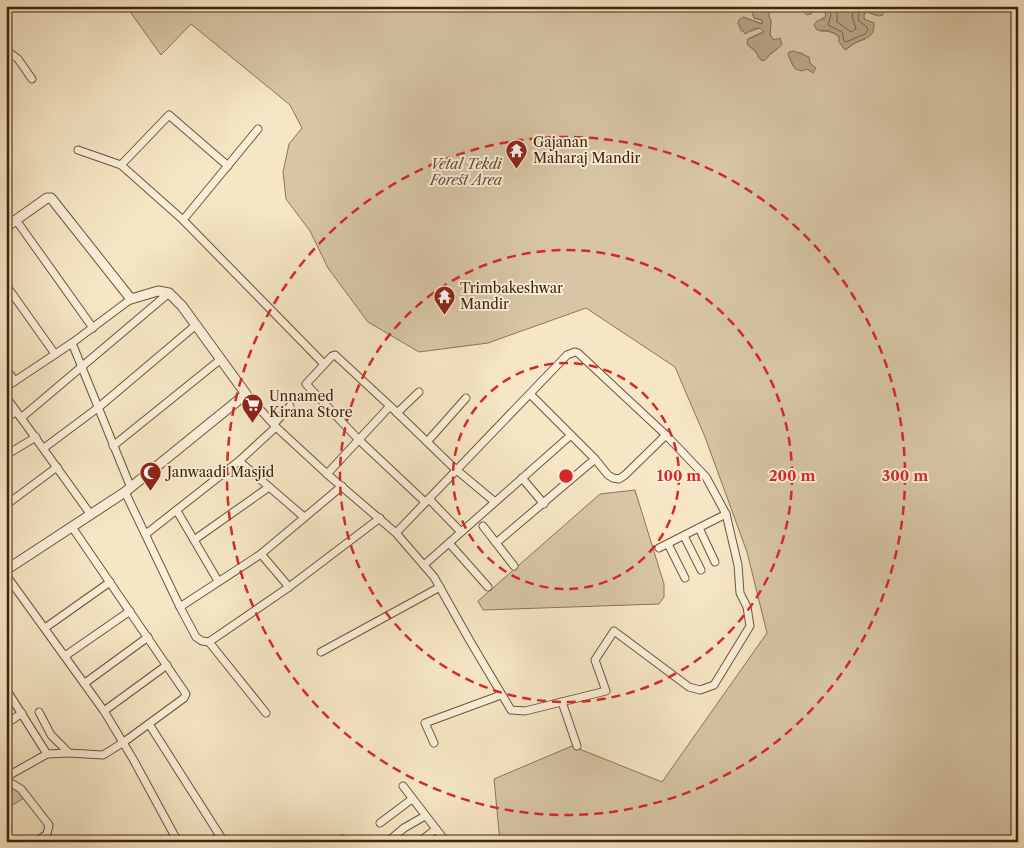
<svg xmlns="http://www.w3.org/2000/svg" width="1024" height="848" viewBox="0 0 1024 848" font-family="'Libre Caslon Text',serif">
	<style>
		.green { fill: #d7c5a5; stroke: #8c7458; fill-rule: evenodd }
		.water { fill: #b8a385; stroke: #886f54 }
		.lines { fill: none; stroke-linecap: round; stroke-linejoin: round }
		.shore { stroke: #7c6248; stroke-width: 1 }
		.minor-casing { stroke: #6e5339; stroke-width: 9 }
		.tertiary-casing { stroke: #6e5339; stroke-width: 11 }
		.minor { stroke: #f9efd9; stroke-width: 7 }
		.tertiary { stroke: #f9efd9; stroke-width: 9 }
		.ring { fill: none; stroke: #d62828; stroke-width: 2.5; stroke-dasharray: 9 6 }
		.labels { text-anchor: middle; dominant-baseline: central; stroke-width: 4; stroke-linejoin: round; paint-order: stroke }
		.poi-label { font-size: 14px; fill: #40220a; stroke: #f9efd9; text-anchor: start }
		.park-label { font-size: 14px; font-style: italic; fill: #664b31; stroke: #f9efd9 }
		.centre { fill: #d62828; stroke: #f9efd9; stroke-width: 2.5 }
		.ring-label { font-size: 15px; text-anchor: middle; font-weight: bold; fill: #d62828; stroke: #f9efd9; stroke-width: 4; stroke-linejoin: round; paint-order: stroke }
	</style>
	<rect width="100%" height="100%" fill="#f6e6c5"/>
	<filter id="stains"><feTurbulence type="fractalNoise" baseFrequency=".004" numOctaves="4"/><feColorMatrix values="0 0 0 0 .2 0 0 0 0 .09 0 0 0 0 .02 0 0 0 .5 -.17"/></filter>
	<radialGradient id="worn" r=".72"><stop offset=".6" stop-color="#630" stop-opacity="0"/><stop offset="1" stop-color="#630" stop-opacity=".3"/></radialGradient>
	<g class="green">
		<path d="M 126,6 L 750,6 L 754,18 L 762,20 L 762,24 L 743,17 L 738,23 L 741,31 L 751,31 L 760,28 L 764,31 L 748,39 L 747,44 L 757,53 L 758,57 L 762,61 L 777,49 L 775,40 L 774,40 L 770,35 L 771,21 L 769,16 L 769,13 L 780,8 L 802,6 L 801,10 L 811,14 L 816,8 L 822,9 L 826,15 L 825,18 L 822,18 L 820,31 C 837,31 839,36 845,50 L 855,43 L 865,39 L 871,22 L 864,19 L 864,14 L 867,12 L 878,16 L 884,10 L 883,6 L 1018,6 L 1018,842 L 500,842 L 494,779 L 572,746 L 662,782 L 767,633 L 747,552 L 705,437 L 675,367 L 586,308 L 488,343 L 419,352 L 368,322 L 328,268 L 310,231 L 286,199 L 283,172 L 289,144 L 302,128 L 290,105 L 191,24 L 161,55 ZM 798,53 L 802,53 C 808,59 811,62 809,70 L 793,66 L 789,56 Z"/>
		<polygon points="635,490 664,584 664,597 659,604 483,610 478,601 600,494"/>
		<polygon points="18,787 24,798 6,809 6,789"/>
	</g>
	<g class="water">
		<path d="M 750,6 L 787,6 L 785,8 L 777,9 L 769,13 L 769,16 L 771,22 L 770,35 L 774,40 L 780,38 L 782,44 C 779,49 775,49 771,53 C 768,56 768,58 764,61 L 759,58 C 758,56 757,54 756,52 C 752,45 745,49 748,39 L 763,33 L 763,31 L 760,28 L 753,29 L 745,34 L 738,23 L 739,20 L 743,17 L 762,24 L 762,20 L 754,18 Z"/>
		<path d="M 802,6 L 883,6 L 883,15 L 878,16 L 867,12 L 864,14 L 864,19 L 874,23 C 875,39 865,37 855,43 C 851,45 848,48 845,50 L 839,42 L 839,36 L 830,31 L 817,30 L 814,25 L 817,21 L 825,18 L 826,13 L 823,9 L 816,8 L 811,14 L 807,15 L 801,10 Z"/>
		<polygon points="794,51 809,57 810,63 816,68 813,73 807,69 802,71 795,69 788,55 789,52"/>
	</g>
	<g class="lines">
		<g class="shore">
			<polyline points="827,6 831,15 828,25 842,32 844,41 846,42 865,34 868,30 867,27 859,21 858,16 860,11 867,7 877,10 879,6"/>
			<polyline points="835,6 837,13 837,22 851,32 856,29 852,16 855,6"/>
		</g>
		<defs>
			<g id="minor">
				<polyline points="6,50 18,59 32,79"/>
				<polyline points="258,129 183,220 324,364"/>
				<polyline points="78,150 121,165 183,220"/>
				<polyline points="121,165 169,115 228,166"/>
				<polyline points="16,220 93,328"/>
				<polyline points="6,285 55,354"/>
				<polyline points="72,343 131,488"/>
				<polyline points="6,369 15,381"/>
				<polyline points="6,387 72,343 131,299"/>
				<polyline points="246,394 276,427 327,474 396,533 434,577 470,641 511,710 525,711 606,691 595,660 614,631 689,687 700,690 714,685 750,626 747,607 740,593 738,565 726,514 706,477 666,435 578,353 575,352 567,355 396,533"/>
				<polyline points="530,394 595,459 608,475 613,478 619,479 625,475 666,435"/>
				<polyline points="6,397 91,515"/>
				<polyline points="390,406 335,355 332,356 306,384 359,440 425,502"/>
				<polyline points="397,413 419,392"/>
				<polyline points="6,418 16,412"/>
				<polyline points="21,418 169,293"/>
				<polyline points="274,424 290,406"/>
				<polyline points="427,442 466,398"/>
				<polyline points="113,446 221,359"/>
				<polyline points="44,448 99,407 196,325"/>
				<polyline points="6,455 36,437"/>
				<polyline points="239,461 304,517"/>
				<polyline points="327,474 390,406 453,467 495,502"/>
				<polyline points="522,478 544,504"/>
				<polyline points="125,492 180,607 196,637 202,641 209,642 289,587 380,518"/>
				<polyline points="429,499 461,532"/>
				<polyline points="6,505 57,467"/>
				<polyline points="177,511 218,581"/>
				<polyline points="483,526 514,566"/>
				<polyline points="699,528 715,562"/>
				<polyline points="146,534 239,461 276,427"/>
				<polyline points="684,536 701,570"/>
				<polyline points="194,540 269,487"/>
				<polyline points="449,543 488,587"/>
				<polyline points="496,543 595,459"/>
				<polyline points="668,544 685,578"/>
				<polyline points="659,548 726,514"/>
				<polyline points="261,554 289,587"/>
				<polyline points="424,565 571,435"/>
				<polyline points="6,575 104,711 133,759 178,842"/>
				<polyline points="180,607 261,554 342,486"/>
				<polyline points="45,628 110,582"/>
				<polyline points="209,642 266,713"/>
				<polyline points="321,652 440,587"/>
				<polyline points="65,656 130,611"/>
				<polyline points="85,683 148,637"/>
				<polyline points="6,689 47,754"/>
				<polyline points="562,702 577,746"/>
				<polyline points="104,711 167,665"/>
				<polyline points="39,712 51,735 69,753 103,755 124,742 184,698 186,694 72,527"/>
				<polyline points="6,724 22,713"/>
				<polyline points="149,724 224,842"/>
				<polyline points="434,743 425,723 501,695"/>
				<polyline points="6,777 47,754 69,753"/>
				<polyline points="6,780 21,789 49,825 47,834 36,842"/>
				<polyline points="403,786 446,842"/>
				<polyline points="380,823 412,799"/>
				<polyline points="342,839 345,842"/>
				<polyline points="391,839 404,828 425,816"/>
				<polyline points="209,842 220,837"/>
				<polyline points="419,842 436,829"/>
			</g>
			<polyline id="tertiary" points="6,227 47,198 51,198 131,299 158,291 169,293 182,306 246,394 125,492 6,570"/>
		</defs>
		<use href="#minor" class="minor-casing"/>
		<use href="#tertiary" class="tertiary-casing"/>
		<use href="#minor" class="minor"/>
		<use href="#tertiary" class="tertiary"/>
	</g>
	<g class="ring">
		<circle cx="566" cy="476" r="113"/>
		<circle cx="566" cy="476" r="226"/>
		<circle cx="566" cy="476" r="339"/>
	</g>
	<defs>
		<symbol id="temple-pin" viewBox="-11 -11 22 30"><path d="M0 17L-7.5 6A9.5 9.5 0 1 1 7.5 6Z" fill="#8f2418" stroke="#f9efd9"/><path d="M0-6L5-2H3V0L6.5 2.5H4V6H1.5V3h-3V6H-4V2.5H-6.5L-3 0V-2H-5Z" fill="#fff"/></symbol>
		<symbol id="supermarket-pin" viewBox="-11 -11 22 30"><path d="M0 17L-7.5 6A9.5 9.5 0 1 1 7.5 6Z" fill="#8f2418" stroke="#f9efd9"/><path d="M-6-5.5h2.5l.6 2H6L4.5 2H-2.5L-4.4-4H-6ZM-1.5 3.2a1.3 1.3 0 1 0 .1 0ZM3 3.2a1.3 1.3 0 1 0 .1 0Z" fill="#fff"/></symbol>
		<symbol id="mosque-pin" viewBox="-11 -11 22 30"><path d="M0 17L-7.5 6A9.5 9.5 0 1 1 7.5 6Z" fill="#8f2418" stroke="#f9efd9"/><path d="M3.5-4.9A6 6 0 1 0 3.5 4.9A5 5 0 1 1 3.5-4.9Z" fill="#fff"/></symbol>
	</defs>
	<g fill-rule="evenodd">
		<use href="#temple-pin" x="504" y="138" width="25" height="34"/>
		<use href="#temple-pin" x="432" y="284" width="25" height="34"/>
		<use href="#supermarket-pin" x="240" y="392" width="25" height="34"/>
		<use href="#mosque-pin" x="138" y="460" width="25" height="34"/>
	</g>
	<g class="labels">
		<g class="poi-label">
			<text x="533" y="142">Gajanan<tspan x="533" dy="16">Maharaj Mandir</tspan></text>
			<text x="460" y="288">Trimbakeshwar<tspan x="460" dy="16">Mandir</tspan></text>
			<text x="269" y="396">Unnamed<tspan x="269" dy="16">Kirana Store</tspan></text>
			<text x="167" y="472">Janwaadi Masjid</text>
		</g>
		<g class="park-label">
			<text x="466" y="164">Vetal Tekdi<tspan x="466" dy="16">Forest Area</tspan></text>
		</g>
	</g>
	<circle cx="566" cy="476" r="8" class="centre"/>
	<g class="ring-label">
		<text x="679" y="481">100 m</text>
		<text x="792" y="481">200 m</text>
		<text x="905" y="481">300 m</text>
	</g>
	<rect width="1024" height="848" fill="none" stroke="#f6e6c5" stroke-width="25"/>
	<rect x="8" y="8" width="1009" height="833" fill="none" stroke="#40220a" stroke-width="2.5"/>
	<rect x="12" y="12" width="999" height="823" fill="none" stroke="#40220a"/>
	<rect width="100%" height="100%" filter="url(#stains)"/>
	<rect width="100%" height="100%" fill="url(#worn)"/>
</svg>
